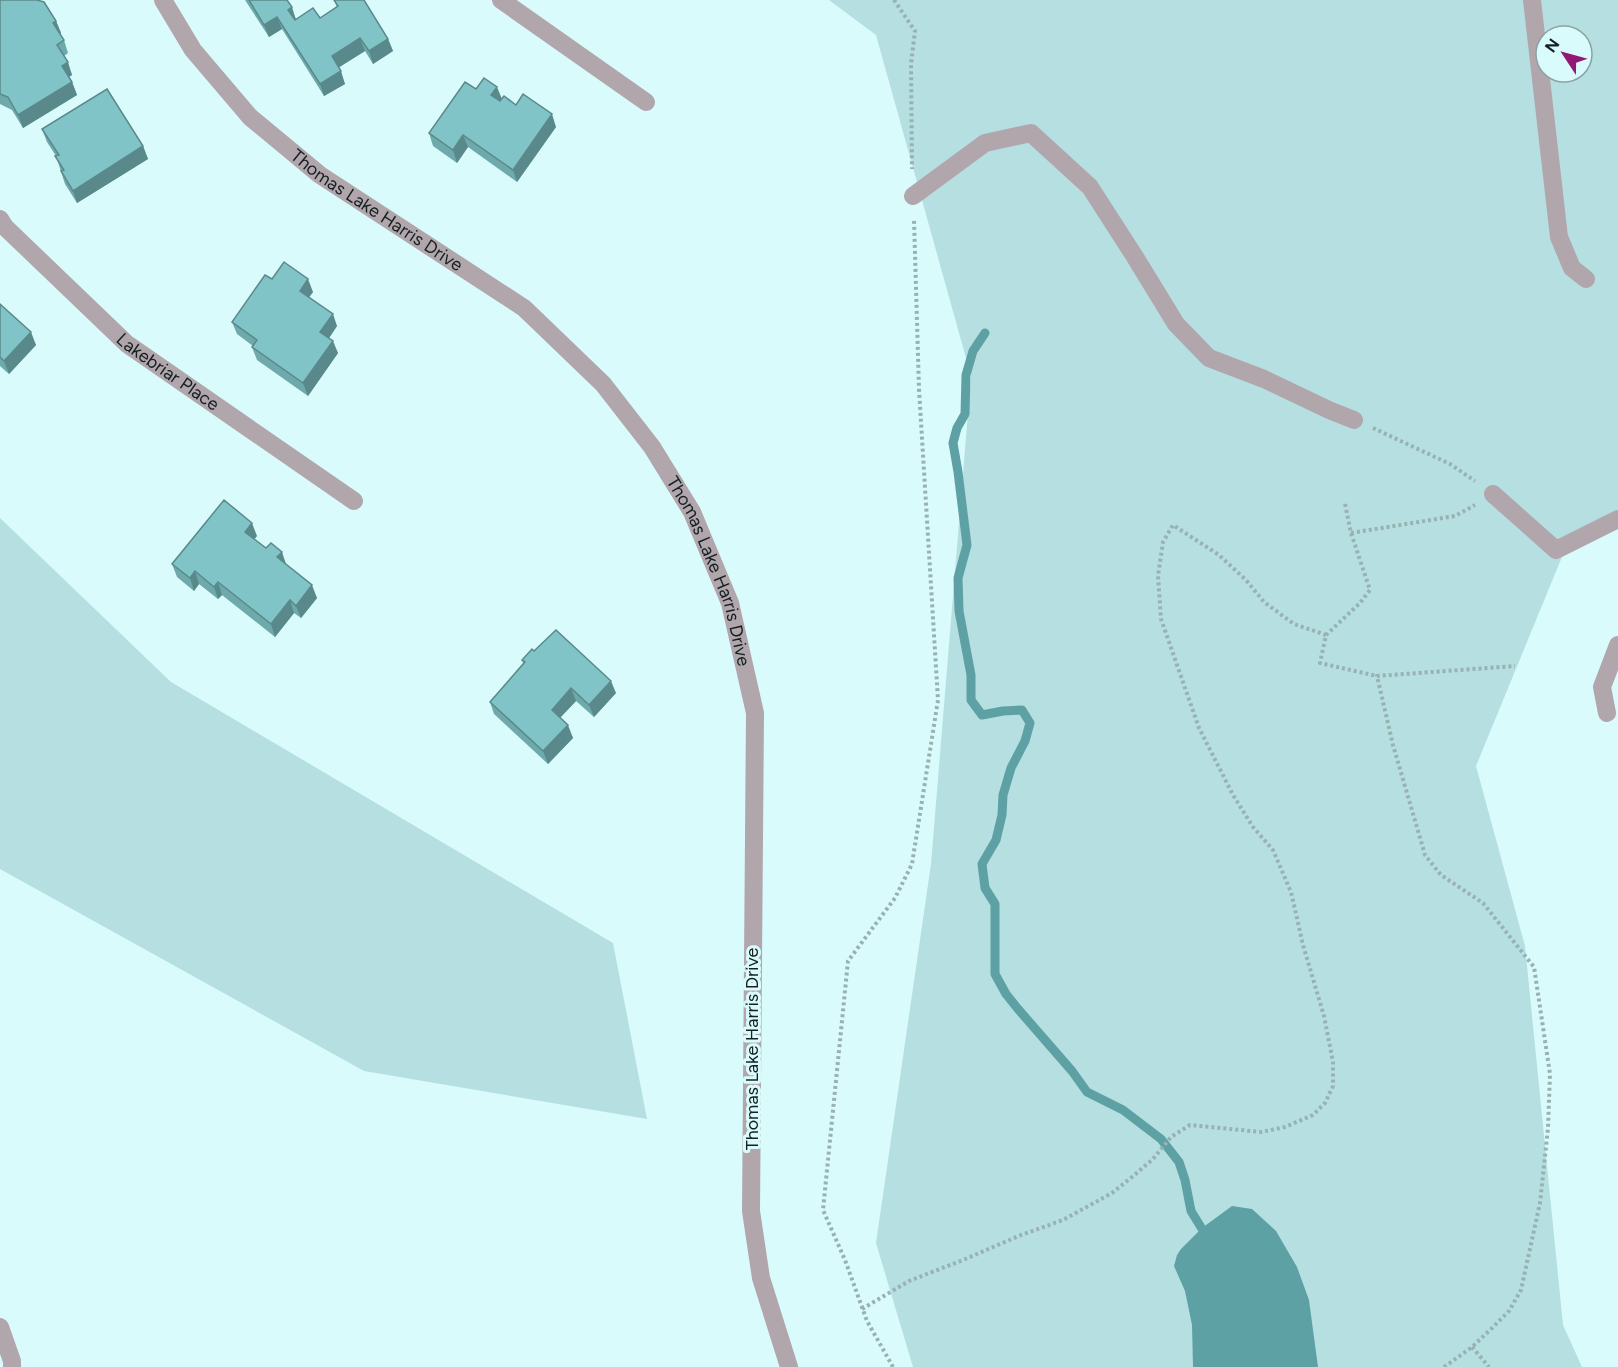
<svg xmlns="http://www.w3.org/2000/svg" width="1618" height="1367" viewBox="0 0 1618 1367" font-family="Figtree,sans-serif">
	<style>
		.green { fill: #b6dfe1; fill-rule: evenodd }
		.water { fill: #5ea1a4 }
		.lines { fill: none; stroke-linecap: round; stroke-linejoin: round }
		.stream { stroke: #5ea1a4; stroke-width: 9 }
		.path { stroke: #98b2b3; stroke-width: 4; stroke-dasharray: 3 3; stroke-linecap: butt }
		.minor { stroke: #b1a6ac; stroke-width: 18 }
		.wall { fill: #6ea9ab }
		.shaded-wall { fill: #5a898b }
		.building { fill: #80c4c7; stroke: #5a898b; stroke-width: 1.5 }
		.labels { text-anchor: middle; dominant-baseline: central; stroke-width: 6; stroke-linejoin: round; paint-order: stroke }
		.street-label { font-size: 18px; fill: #142021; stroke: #dafbfc }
	</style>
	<rect width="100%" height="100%" fill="#dafbfc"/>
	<g class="green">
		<path d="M 829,0 L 1618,0 L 1618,529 L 1564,552 L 1476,766 L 1525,946 L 1563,1325 L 1582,1367 L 913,1367 L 876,1243 L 931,864 L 971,376 L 876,35 ZM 1546,36 L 1582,36 L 1582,72 L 1546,72 Z"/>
		<polygon points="0,518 171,682 613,943 647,1119 364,1071 0,869"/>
	</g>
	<polygon class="water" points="1232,1206 1252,1209 1276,1231 1297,1267 1309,1300 1318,1367 1193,1367 1192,1325 1185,1291 1174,1266 1177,1255 1181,1249 1202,1228"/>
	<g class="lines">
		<polyline class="stream" points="985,333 973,351 966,375 965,414 957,428 953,443 958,472 967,545 958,578 959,611 971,675 971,700 982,715 1003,711 1022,710 1030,723 1025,741 1011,768 1003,795 1002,815 996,840 982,864 985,888 995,904 995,974 1006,994 1018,1009 1072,1071 1087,1092 1123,1110 1161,1139 1179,1162 1185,1180 1191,1211 1207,1237"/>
		<g class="path">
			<polyline points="894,0 915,31 911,64 912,169"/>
			<polyline points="1373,428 1450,464 1475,481"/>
			<polyline points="1345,504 1351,533 1370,590 1360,603 1326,635 1320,663 1377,676"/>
			<polyline points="1351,533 1455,516 1475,505"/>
			<polyline points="862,1309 909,1281 963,1260 1021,1235 1063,1220 1112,1193 1132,1177 1153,1159 1171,1137 1190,1125 1261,1132 1285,1127 1313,1115 1325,1103 1333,1086 1333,1062 1324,1016 1303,945 1291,892 1273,850 1253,827 1233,795 1199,728 1161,619 1158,576 1163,542 1173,525 1219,555 1246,580 1264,602 1294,624 1326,635"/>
			<polyline points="1472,1347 1489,1367"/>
			<polyline points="893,1367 867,1321 845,1260 823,1210 848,961 895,898 912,864 938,700 919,389 914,219"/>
			<polyline points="1444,1367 1472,1347 1491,1329 1509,1311 1521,1290 1540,1203 1548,1128 1550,1074 1534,967 1483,903 1441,875 1425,855 1393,745 1377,676 1515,666"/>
		</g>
		<g class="minor">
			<path id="s1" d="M 163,0 L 193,50 L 250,117 L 320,175 L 524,308 L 603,384 L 652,447 L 692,512 L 730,603 L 755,713 L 751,1211 L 761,1278 L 789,1367"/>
			<polyline points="501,0 646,102"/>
			<polyline points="1532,0 1559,237 1572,268 1586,279"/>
			<polyline points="913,196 985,143 1031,133 1090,187 1135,257 1176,324 1209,358 1264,379 1329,410 1354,420"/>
			<path id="s2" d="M 0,219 L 5,227 L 127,344 L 354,501"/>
			<polyline points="1493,494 1556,550 1618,519"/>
			<polyline points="1607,713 1602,687 1618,645"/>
			<polyline points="0,1327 12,1361 12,1367"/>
		</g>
	</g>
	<g class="wall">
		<polygon points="0,0 56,21 61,33 60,34 64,40 68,53 64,56 72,75 69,77 72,82 77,95 23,128 12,110 0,104"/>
		<polygon points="245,0 287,0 296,19 320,18 337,7 334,0 388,39 393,51 373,64 365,51 338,68 345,84 324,96 282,29 269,37"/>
		<polygon points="476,89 516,105 556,127 517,182 468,147 457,163 433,146 429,133"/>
		<polygon points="42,129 143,146 148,159 77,203 65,184 56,156 47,142"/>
		<polygon points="272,279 313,292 309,297 337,326 329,338 338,353 308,396 257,360 252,347 253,346 237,334 232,322"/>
		<polygon points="0,304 36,345 9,374 0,366"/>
		<polygon points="257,536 254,539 286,564 317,598 301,618 294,613 275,637 222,595 218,599 199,584 194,591 177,577 172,564"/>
		<polygon points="534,651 616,693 594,717 576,701 560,718 573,738 548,764 494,714 490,702 523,663 522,660"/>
	</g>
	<g class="shaded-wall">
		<polygon points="292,7 296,20 293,22 288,10"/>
		<polygon points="277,17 282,29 269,37 264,25"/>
		<polygon points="56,21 61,33 58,35 53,23"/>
		<polygon points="360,38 365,51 336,69 332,56"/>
		<polygon points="388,39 393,51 373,64 369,51"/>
		<polygon points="68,62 72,75 67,78 62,66"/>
		<polygon points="341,71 345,84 324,96 320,84"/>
		<polygon points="72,82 77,95 23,128 18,115"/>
		<polygon points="497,87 502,99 496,107 491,95"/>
		<polygon points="552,114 556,127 517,182 513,170"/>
		<polygon points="463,135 468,147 457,163 453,150"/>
		<polygon points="143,146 148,159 77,203 73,191"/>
		<polygon points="308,279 313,292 305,303 300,291"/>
		<polygon points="333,314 337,326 325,344 320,332"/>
		<polygon points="31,332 36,345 9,374 4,361"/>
		<polygon points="333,341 338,353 308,396 303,383"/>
		<polygon points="252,523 257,536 250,544 245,532"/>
		<polygon points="282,552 286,564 277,557"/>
		<polygon points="195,571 199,584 194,591 190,578"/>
		<polygon points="218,582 222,595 218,599 214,587"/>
		<polygon points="312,585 317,598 301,618 296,606"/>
		<polygon points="290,600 294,613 275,637 271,624"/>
		<polygon points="611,681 616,693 594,717 589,705"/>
		<polygon points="571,688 576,701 556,722 552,710"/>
		<polygon points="568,725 573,738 548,764 543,751"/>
	</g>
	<g class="building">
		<polygon points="0,0 37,0 44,2 56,21 53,23 64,40 57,45 68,62 62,66 72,82 18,115 8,97 0,94"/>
		<polygon points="249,0 287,0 292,7 288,10 295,20 313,8 320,18 338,6 334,0 364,0 388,39 369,51 360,38 332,56 341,71 320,84 277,17 264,25"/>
		<polygon points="484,78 497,87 491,95 500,101 504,96 516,105 523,94 552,114 513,170 463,135 453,150 429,133 465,82 476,89"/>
		<polygon points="107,89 143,146 73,191 61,171 64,170 55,156 59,155 42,129"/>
		<polygon points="284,262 308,279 300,291 333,314 320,332 333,341 303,383 252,347 257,340 232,322 265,275 272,279"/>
		<polygon points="0,304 31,332 4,361 0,357"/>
		<polygon points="224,500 252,523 245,532 266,548 271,543 282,552 277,557 312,585 296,606 290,600 271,624 218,582 214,587 195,571 190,578 172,564"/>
		<polygon points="556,630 611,681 589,705 571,688 552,710 568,725 543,751 490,702 525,662 522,660 532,649 534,651"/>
	</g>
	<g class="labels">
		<g class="street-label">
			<text stroke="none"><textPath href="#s1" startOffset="304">Thomas Lake Harris Drive</textPath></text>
			<text stroke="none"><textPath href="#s2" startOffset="228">Lakebriar Place</textPath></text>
			<text stroke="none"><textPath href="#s1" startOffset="808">Thomas Lake Harris Drive</textPath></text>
			<text transform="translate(752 1049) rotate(-90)">Thomas Lake Harris Drive</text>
		</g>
	</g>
	<g transform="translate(1564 54) rotate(306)"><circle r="28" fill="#dafbfc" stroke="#8ba3a4" stroke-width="1.5"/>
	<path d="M0-4.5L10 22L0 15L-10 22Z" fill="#931874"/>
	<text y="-9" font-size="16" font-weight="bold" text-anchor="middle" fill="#142021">N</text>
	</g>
</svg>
